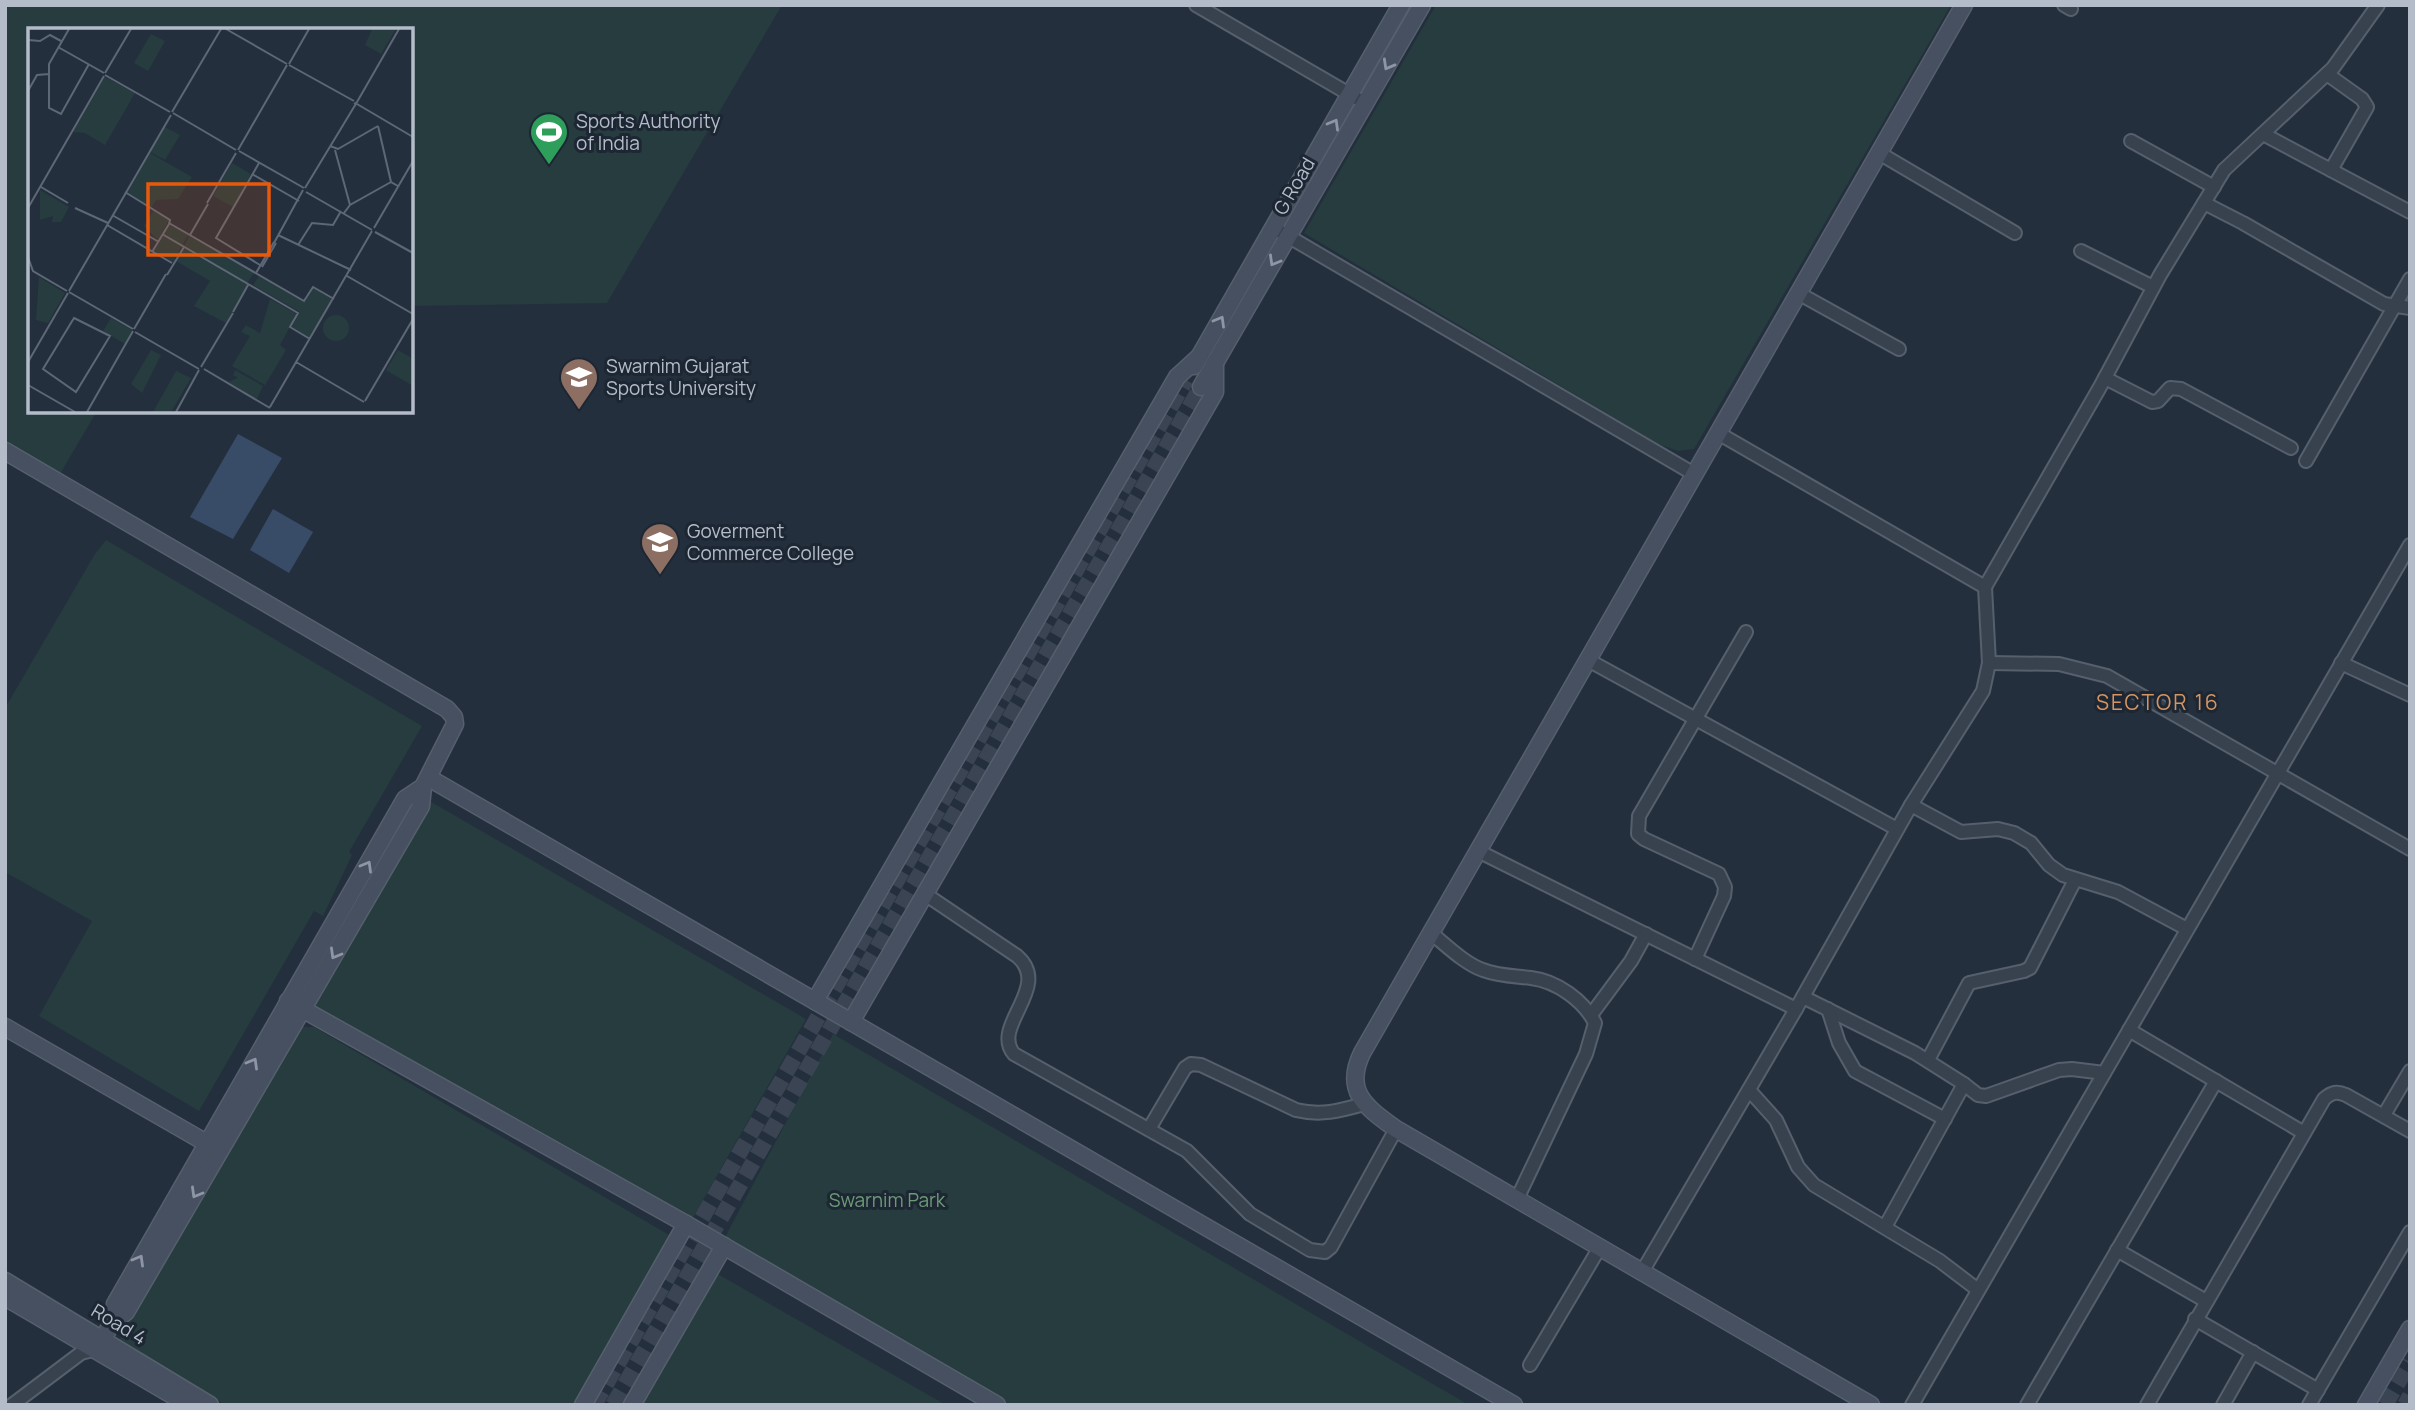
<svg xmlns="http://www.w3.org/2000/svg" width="2415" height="1410" viewBox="0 0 2415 1410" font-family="Manrope,sans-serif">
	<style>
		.green { fill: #263c3f }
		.water { fill: #394c67 }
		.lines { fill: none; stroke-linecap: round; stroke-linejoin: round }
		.secondary-tunnel { stroke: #3a4453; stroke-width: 16; stroke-dasharray: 16 8; stroke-linecap: butt }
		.street-casing { stroke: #565f6c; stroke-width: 16 }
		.secondary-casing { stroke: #565f6c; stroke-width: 19 }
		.street { stroke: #38414e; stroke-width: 12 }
		.secondary { stroke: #465061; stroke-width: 16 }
		.oneway { stroke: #8e96a5 }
		.labels { text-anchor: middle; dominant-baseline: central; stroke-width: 6; stroke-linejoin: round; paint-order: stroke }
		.poi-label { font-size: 19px; fill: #b4bcc9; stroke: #1d2633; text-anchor: start }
		.street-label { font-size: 19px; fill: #b4bcc9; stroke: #1d2633 }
		.park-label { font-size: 19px; fill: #6b9a76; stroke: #1d2633 }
		.neighbourhood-label { font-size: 21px; letter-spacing: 2px; fill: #d59563; stroke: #1d2633 }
		.inset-road { fill: none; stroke: #5e6776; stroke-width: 2 }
		.view { fill: #e8590c; fill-opacity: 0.15; stroke: #e8590c; stroke-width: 3.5 }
		.inset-edge { fill: none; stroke: #b4bcc9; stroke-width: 3.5 }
	</style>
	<rect width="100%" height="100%" fill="#242f3e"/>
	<g class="green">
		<polygon points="5,5 782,5 607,303 411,306 411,30 30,30 30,411 97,411 60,474 5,441"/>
		<polygon points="1436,5 1951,5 1694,449 1678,451 1658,444 1304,233"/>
		<polygon points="106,540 422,726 349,852 352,855 323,916 314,911 199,1111 39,1016 92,921 5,872 5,708 95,554"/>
		<polygon points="428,800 806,1019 690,1223 311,1004"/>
		<polygon points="296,1027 314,1027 676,1239 584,1405 225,1405 118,1342"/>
		<polygon points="833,1034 1469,1405 1011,1405 723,1241"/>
		<polygon points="709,1269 946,1405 628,1405"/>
	</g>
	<g class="water">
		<polygon points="238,434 282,458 233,539 190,517"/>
		<polygon points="273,509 313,532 289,573 250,550"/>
	</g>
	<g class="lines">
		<g class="secondary-tunnel">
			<polyline points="594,1405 1186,380"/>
			<polyline points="613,1405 1201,387"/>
			<polyline points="2385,1405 2410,1362"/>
			<polyline points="2405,1405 2410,1396"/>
		</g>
		<defs>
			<g id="street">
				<polyline points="1196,5 1356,98"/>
				<polyline points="2064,5 2071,9"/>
				<polyline points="2327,74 2362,99 2367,107 2331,170"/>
				<polyline points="2263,134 2410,212"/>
				<polyline points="2131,141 2214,187"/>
				<polyline points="1879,153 2015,233"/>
				<polyline points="2204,203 2243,223 2384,304 2410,308"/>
				<polyline points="1274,228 1694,474"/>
				<polyline points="2081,251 2153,287"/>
				<polyline points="1798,293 1899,349"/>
				<polyline points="2105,378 2152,402 2158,401 2170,388 2181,389 2291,448"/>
				<polyline points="1718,433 1985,587"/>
				<polyline points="2306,461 2410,279"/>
				<polyline points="1588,660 1897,829"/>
				<polyline points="1989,663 2059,664 2107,676 2410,849"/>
				<polyline points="2341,663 2410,695"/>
				<polyline points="1911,805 1961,832 1998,829 2014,833 2031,843 2049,865 2063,875 2118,892 2187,929"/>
				<polyline points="1478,851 1796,1009"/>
				<path d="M 925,894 L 1017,956 C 1053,987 990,1026 1014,1054 L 1187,1151 L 1250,1214 L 1310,1250 L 1325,1252 L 1331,1247 L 1396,1129"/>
				<path d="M 1431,933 C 1446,945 1465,964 1483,970 C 1499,976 1515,976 1531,978 C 1557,981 1584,1001 1595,1023 L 1586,1054 L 1517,1199"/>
				<polyline points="1695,959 1724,896 1725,887 1719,874 1644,839 1638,834 1639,816 1746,632"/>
				<polyline points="1803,997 1915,1053 1964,1084 1885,1227"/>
				<polyline points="1828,1009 1839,1043 1855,1071 1945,1119"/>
				<polyline points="1591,1015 1631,961 1646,934"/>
				<polyline points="2129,1030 2304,1133"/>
				<polyline points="1928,1060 1969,983 2024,971 2030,968 2075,880"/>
				<polyline points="1964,1084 1978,1095 1986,1096 2059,1070 2072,1069 2104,1073"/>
				<polyline points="1749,1090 1776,1120 1798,1167 1814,1185 1940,1261 1978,1290"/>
				<polyline points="2384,1115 2410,1071"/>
				<path d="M 1149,1129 L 1185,1068 L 1191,1064 L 1201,1065 L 1296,1110 C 1321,1116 1339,1111 1364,1104"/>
				<polyline points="2117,1250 2206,1301"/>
				<polyline points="1642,1272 1796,1009 1911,805 1983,691 1989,663 1985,587 2100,387 2160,275 2224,170 2333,68 2378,5"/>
				<polyline points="2195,1319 2318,1390"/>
				<polyline points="1530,1365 1600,1247"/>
				<polyline points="12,1405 81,1353 96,1349"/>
				<polyline points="1912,1405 2410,545"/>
				<polyline points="2027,1405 2216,1081"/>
				<path d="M 2147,1405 L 2324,1099 C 2332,1092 2337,1091 2346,1095 L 2410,1131"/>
				<polyline points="2223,1405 2253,1352"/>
				<polyline points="2309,1405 2410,1232"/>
			</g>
			<g id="secondary">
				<polyline points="1194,366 1401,5"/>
				<polyline points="1201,387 1422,5"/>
				<polyline points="5,451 447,709 454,717 455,724 423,787 405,799 115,1304 113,1322 96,1349"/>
				<polyline points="429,778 1514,1405"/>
				<polyline points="288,1001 686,1224 997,1405"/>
				<polyline points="815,1001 1177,377 1200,356"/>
				<polyline points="851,1022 1215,392 1215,363"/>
				<polyline points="5,1027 215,1148"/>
				<polyline points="5,1281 210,1405"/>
				<polyline points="5,1297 189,1405"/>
				<polyline points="113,1322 126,1312 421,806 423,787"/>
				<polyline points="583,1405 686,1224"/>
				<polyline points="632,1405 724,1246"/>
				<path d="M 1871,1405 L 1396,1129 C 1367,1108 1343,1092 1362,1053 L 1964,5"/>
				<polyline points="2366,1405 2410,1329"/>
			</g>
		</defs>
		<use href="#street" class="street-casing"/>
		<use href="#secondary" class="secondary-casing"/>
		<use href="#street" class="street"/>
		<use href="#secondary" class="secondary"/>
	</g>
	<defs><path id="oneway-chevron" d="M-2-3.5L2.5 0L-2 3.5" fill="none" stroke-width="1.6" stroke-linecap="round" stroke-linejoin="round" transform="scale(1.75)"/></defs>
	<g class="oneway">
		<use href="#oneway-chevron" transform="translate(1388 65) rotate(119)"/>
		<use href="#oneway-chevron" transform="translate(1334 124) rotate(-60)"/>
		<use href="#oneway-chevron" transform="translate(1274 261) rotate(120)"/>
		<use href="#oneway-chevron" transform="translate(1220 321) rotate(-60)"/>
		<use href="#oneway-chevron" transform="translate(367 866) rotate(-60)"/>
		<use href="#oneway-chevron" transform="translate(335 954) rotate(120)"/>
		<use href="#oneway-chevron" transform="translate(253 1063) rotate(-60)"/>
		<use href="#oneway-chevron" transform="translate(196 1193) rotate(120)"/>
		<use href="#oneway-chevron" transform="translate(139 1260) rotate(-60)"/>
	</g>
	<defs>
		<symbol id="stadium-pin" viewBox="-11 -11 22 30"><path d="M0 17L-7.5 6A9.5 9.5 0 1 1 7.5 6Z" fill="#2e9e5b" stroke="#1d2633"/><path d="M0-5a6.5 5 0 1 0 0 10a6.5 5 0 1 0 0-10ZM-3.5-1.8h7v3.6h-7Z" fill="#fff"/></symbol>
		<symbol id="university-pin" viewBox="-11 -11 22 30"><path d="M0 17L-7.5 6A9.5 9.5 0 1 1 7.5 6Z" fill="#8d6e63" stroke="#1d2633"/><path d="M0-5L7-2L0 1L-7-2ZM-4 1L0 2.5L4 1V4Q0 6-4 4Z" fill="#fff"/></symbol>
	</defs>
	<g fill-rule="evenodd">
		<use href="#stadium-pin" x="527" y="110" width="44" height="60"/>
		<use href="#university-pin" x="557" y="355" width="44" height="60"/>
		<use href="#university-pin" x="638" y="520" width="44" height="60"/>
	</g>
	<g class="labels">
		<g class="poi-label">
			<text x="576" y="121">Sports Authority<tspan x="576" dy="22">of India</tspan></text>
			<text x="606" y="366">Swarnim Gujarat<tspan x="606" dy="22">Sports University</tspan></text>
			<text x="687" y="531">Goverment<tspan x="687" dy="22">Commerce College</tspan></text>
		</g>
		<g class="street-label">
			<text transform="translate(1294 186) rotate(-60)">G Road</text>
			<text transform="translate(119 1324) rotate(31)">Road 4</text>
		</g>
		<g class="park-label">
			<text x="887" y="1200">Swarnim Park</text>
		</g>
		<g class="neighbourhood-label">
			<text x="2158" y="702">SECTOR 16</text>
		</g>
	</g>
	<g transform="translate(28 28)">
		<rect width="385" height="385" fill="#242f3e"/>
		<path d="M 344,1 L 368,1 L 353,26 L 337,17 ZM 123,6 L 137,13 L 120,43 L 106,35 ZM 77,49 L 107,65 L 77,117 L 57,105 L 45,104 ZM 137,99 L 152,107 L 137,132 L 122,124 ZM 122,125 L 164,149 L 150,171 L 128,172 L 123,180 L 100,164 ZM 204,135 L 223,146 L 205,179 L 185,168 ZM 12,162 L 41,179 L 33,194 L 24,194 L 25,188 L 12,192 ZM 125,183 L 141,192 L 130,212 L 116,198 ZM 141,196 L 160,207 L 145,234 L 126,223 ZM 161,208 L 226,245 L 219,255 L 156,218 ZM 155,220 L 220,257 L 198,295 L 166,278 L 182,253 L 148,233 ZM 231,248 L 277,274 L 285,260 L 304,271 L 282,310 L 264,299 L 272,284 L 225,257 ZM 11,249 L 37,265 L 20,295 L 8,292 ZM 242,271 L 269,286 L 252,317 L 258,322 L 237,357 L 204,338 L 222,308 L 213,304 L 218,297 L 232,305 ZM295 300a13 13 0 1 1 26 0a13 13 0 1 1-26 0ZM 83,290 L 104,302 L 97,316 L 75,303 ZM 123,322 L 133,327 L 114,365 L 103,356 ZM 370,322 L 385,331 L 385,358 L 358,342 ZM 207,342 L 235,358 L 229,371 L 200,354 L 210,350 L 205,347 ZM 148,343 L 163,350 L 143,384 L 125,384 Z" fill="#263c3f"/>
		<path class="inset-road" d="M 41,1 L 21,36 L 21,80 L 33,86 L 61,36M 198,1 L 259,36M 0,12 L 12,13 L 22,7 L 33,13M 30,19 L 76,45M 261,36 L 281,1M 261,37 L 326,73M 77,45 L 103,1M 77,47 L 142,84M 0,63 L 9,47 L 21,46M 329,74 L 371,1M 329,76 L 385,109M 144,84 L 193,1M 145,85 L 208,122M 350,98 L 363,154 L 370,158M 302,118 L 310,121 L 350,98M 210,122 L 259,37M 307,122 L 322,177M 211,123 L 276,160M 231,135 L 188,210 L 232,237M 224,146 L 271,173M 13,159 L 40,175M 277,160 L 329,74 L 326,76M 97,164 L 142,192 L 141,196M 278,164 L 344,202M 179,175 L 208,125M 0,180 L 76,48M 47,180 L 80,195M 316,185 L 322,177 L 363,154M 84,187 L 131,214M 141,195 L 276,273 L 285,259 L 306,271M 79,197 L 144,235M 346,200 L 385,133M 347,204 L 385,225M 134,206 L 270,285 L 262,299 L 282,311M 162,207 L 180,176M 250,207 L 323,242M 246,215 L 275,162M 270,217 L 284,195 L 305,197 L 313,183M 124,224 L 141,196M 0,229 L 5,243 L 39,263M 234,239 L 248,215M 228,245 L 246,214M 139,247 L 156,219M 319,248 L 385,286M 41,263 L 143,87M 41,264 L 105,301M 205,284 L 220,257M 46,290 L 82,308 L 48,364 L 15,341 ZM 106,301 L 138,246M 107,304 L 171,341M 0,334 L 40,265M 268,334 L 336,374M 173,339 L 205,285M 176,341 L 242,380M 0,357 L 47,384M 337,373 L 385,291M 242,379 L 344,203M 59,384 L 105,303M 148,384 L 171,342"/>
		<path class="view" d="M 120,156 L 241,156 L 241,227 L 120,227 Z"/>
		<rect width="385" height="385" class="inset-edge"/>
	</g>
	<rect width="2415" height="1410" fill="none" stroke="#b4bcc9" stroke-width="14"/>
</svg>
